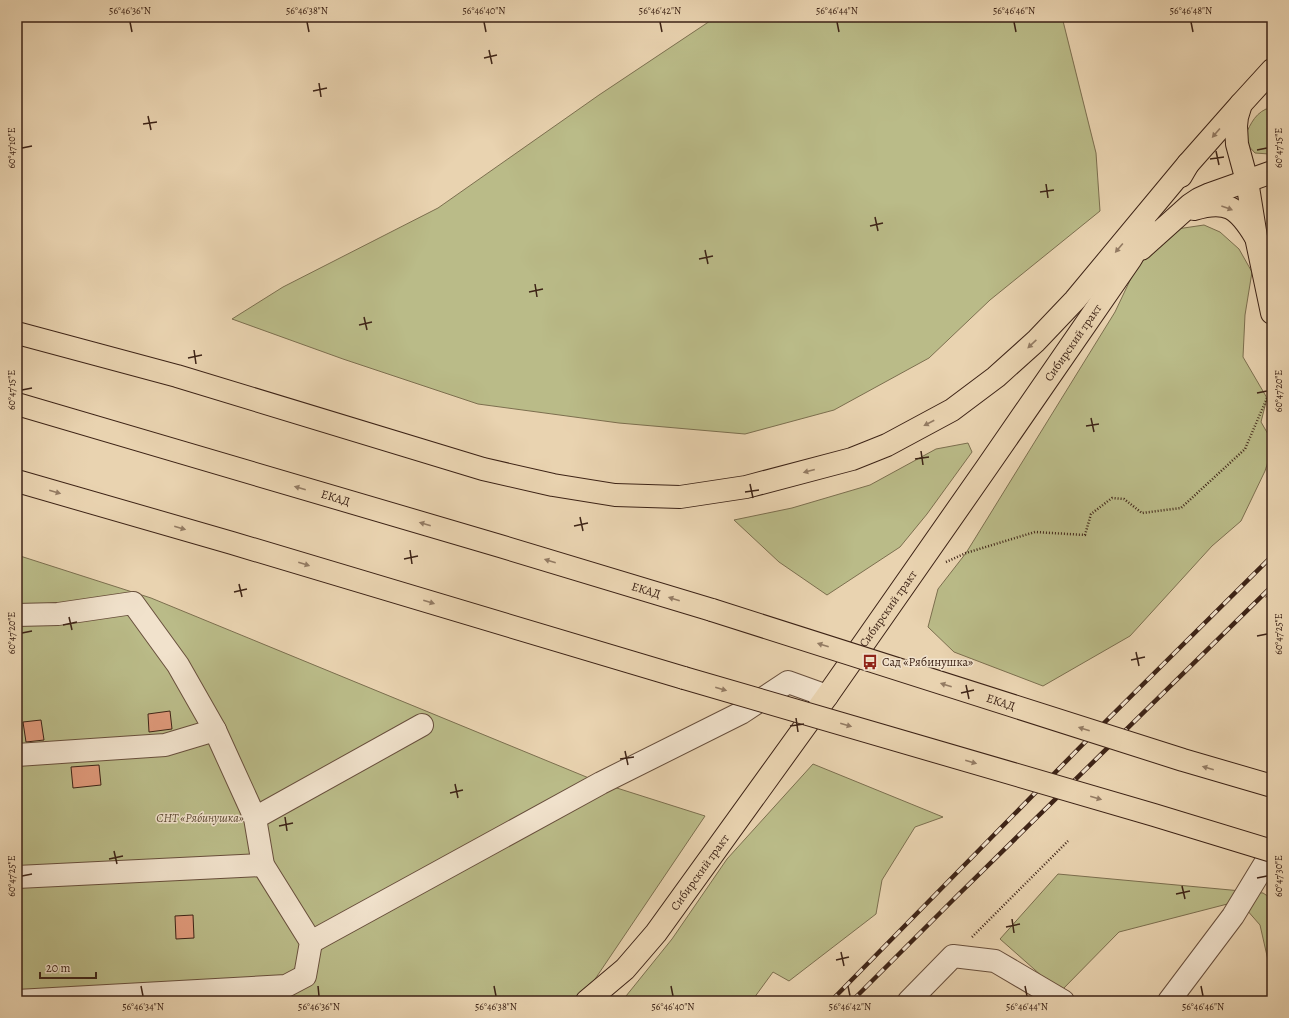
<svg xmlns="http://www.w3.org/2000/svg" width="1289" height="1018" viewBox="0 0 1289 1018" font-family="Alegreya,serif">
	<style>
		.green { fill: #babb88; stroke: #7c6f4f }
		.building { fill: #df997a; stroke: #3d2316 }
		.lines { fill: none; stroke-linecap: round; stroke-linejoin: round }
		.minor-casing { stroke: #684f3c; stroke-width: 24 }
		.major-casing { stroke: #3d2316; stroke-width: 24 }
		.highway-casing { stroke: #3d2316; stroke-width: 24 }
		.path { stroke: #3d2316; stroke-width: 2.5; stroke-dasharray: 1 2; stroke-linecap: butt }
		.minor { stroke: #f1e2cc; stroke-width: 22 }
		.major { stroke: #e9d3b0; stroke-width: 22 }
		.highway { stroke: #e9d3b0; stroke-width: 22 }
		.rail-casing { stroke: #3d2316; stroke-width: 4.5 }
		.rail { stroke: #f1e2cc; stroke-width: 3; stroke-dasharray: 9; stroke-linecap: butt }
		.highway-bridge-casing { stroke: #3d2316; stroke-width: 24; stroke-linecap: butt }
		.highway-bridge { stroke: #e9d3b0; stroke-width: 22 }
		.oneway { fill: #937b63 }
		.ticks { fill: none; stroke: #3d2316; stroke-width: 1.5 }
		.labels { text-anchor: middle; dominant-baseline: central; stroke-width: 3; stroke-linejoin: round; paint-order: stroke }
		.street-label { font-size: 12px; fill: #3d2316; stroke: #f1e2cc }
		.poi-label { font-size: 12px; fill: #3d2316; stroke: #f1e2cc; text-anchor: start }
		.park-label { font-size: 12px; font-style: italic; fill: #5c4932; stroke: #f1e2cc }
		.neatline { fill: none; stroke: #3d2316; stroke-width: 1.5 }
		.ticks-label { font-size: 10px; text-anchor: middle; fill: #3d2316 }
	</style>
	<rect width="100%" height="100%" fill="#e9d3b0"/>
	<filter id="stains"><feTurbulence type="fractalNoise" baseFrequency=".005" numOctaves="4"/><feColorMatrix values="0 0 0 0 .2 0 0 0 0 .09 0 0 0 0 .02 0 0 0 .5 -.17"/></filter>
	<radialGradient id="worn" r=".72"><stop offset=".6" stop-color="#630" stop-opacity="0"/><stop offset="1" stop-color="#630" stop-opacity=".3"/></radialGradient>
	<g class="green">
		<polygon points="716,17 1062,17 1096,153 1100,211 990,300 929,358 834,410 745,434 619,423 478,404 343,359 232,319 283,287 438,208 599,95"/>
		<path d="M 1266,109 L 1272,109 L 1272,151 L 1269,154 L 1255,153 L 1243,140 C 1249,128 1253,115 1266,109 Z"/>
		<polygon points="1204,225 1220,232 1239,249 1252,272 1245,315 1243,357 1267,398 1261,422 1272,441 1272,449 1265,471 1241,521 1212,546 1130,636 1043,686 954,652 928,627 938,589 966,553 1115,312 1142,255 1177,229"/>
		<polygon points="968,443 972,452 927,514 900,547 827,595 779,562 734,520 792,508 870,485 936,449"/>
		<polygon points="17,555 151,598 601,783 705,816 587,991 568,1001 17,1001"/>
		<polygon points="813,764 943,817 915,827 882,880 876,914 789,981 773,972 754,998 755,1001 622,1001 672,939 727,859"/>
		<polygon points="1058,874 1263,893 1272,899 1272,1001 1267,1001 1270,969 1260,925 1239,901 1119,932 1060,992 1000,939"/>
	</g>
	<g class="building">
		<polygon points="170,711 172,729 149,732 148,714"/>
		<polygon points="41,720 44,740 26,742 23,722"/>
		<polygon points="99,765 101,785 73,788 71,767"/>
		<polygon points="193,915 194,938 176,939 175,916"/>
	</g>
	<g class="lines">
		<defs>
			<g id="minor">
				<polyline points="17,615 58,614 133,603 178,665 215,730 255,818 263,865 311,942 305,976 286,986 17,1001"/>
				<polyline points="17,755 165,745 215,730"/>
				<polyline points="255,818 422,725"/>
				<polyline points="17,877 263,865"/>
				<polyline points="311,942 601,783 741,713 788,682 827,696"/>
				<polyline points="909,1001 953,956 995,961 1063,1001"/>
				<polyline points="1169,1001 1233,916 1272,852"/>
			</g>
			<g id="major">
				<polyline points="1272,70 1241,104 1237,117 1236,126 1237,144 1247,181 1256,237 1272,313"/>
				<polyline points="1181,176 1188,164 1241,104"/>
				<path d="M 1194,209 C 1227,199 1238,208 1255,236"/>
				<polyline points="1141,249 1190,205 1199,199 1210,194 1272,172"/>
				<polyline points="17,333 177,376 483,469 553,485 615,495 680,497 746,487 852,459 887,445 952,410 996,377 1036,341 1075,300 1188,164"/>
				<path id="s1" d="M 587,1001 L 625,969 L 656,933 L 827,696 L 987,467 L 1130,260 L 1148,230"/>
			</g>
			<g id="highway">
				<path id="s2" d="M 17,404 L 500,546 L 712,610"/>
				<polyline points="17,481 232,543 684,678"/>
			</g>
		</defs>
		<use href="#minor" class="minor-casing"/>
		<use href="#major" class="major-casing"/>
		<use href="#highway" class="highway-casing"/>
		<g class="path">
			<polyline points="946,562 966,553 1035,532 1085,535 1091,514 1112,498 1124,499 1142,513 1181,508 1245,449 1267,398 1272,416"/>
			<polyline points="1264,594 1272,602"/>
			<polyline points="972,937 1068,841"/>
		</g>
		<use href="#minor" class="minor"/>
		<use href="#major" class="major"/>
		<use href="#highway" class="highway"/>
		<defs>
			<g id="rail">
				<polyline points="831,1001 1091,736 1272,556"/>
				<polyline points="852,1001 956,897 1272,586"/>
			</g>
		</defs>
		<use href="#rail" class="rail-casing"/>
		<use href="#rail" class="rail"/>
		<defs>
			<g id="highway-bridge">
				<path id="s3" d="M 712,610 L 1183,760 L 1272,786"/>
				<polyline points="684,678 1154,815 1272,851"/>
			</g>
		</defs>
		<use href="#highway-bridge" class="highway-bridge-casing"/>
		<use href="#highway-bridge" class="highway-bridge"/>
	</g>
	<defs><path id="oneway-solid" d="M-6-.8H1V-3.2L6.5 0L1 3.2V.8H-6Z"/></defs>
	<g class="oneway">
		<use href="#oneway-solid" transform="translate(1216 133) rotate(131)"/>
		<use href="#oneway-solid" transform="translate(1227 208) rotate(20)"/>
		<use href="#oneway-solid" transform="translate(1119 248) rotate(130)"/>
		<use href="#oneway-solid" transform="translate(1032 344) rotate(137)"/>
		<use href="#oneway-solid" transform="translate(929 423) rotate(152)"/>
		<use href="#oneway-solid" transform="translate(809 471) rotate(165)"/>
		<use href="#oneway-solid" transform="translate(300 488) rotate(-164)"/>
		<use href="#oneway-solid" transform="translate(55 492) rotate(16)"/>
		<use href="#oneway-solid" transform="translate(425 524) rotate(-164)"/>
		<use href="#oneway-solid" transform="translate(180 528) rotate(16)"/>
		<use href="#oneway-solid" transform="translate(550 561) rotate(-163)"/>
		<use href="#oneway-solid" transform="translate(304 564) rotate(17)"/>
		<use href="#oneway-solid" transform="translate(674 599) rotate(-163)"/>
		<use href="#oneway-solid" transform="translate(429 602) rotate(17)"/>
		<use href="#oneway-solid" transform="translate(823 645) rotate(-162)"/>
		<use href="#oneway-solid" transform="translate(946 685) rotate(-162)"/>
		<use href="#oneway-solid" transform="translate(721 689) rotate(16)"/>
		<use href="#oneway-solid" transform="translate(846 725) rotate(16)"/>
		<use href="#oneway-solid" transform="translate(1084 729) rotate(-162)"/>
		<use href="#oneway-solid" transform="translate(971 762) rotate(16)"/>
		<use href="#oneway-solid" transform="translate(1208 768) rotate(-164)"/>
		<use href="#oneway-solid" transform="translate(1096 798) rotate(16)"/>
	</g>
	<path class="ticks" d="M 130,22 L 132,32M 307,22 L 309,32M 484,22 L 486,32M 660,22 L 662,32M 837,22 L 839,32M 1014,22 L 1016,32M 1191,22 L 1193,32M 489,50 L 492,64M 484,58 L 497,55M 319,83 L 321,97M 313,91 L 327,88M 148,116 L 151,130M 143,124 L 157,122M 22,148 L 32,146M 1257,150 L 1267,148M 1216,151 L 1219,165M 1210,159 L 1224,157M 1046,184 L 1048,198M 1040,192 L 1054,190M 875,217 L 878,231M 870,226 L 883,223M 705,250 L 708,264M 699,259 L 713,256M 535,284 L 537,297M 529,292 L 543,289M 364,317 L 367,330M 359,325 L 372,322M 194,350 L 196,364M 188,358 L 202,355M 22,390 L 32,388M 1257,393 L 1267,391M 1091,418 L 1094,432M 1086,426 L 1099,424M 921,451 L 923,465M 915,459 L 929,457M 750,484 L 753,498M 745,492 L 759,490M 580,517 L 583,531M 574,526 L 588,523M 410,550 L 412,564M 404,559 L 418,556M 239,584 L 242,597M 234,592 L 247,589M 69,617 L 72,630M 63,625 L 77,622M 22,633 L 32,631M 1257,636 L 1267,634M 1136,652 L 1139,666M 1131,660 L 1145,657M 966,685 L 969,699M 961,693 L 974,690M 796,718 L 798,732M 790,726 L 804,724M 625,751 L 628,765M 620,759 L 634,757M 455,784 L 458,798M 450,793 L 463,790M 285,817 L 287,831M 279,826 L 293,823M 114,851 L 117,864M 109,859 L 123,856M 22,876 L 32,874M 1257,878 L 1267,876M 1182,886 L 1185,899M 1176,894 L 1190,891M 1012,919 L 1014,933M 1006,927 L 1020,924M 841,952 L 844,966M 836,960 L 849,957M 141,986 L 143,996M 318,986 L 319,996M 494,986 L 496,996M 671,986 L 673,996M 848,986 L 850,996M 1025,986 L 1027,996M 1201,986 L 1203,996"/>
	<defs>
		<symbol id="bus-bare" viewBox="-9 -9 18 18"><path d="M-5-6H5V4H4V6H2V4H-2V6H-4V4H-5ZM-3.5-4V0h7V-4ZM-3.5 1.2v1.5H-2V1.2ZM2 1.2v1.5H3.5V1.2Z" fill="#8f2418" stroke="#f1e2cc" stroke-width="2.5" paint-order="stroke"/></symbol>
	</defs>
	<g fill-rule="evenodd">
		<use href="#bus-bare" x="859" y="651" width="22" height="22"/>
	</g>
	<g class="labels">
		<g class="street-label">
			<text stroke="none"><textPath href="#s1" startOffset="820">Сибирский тракт</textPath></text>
			<text stroke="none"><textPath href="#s2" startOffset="332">ЕКАД</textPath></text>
			<text stroke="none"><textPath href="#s2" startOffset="656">ЕКАД</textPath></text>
			<text stroke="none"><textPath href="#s1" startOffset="496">Сибирский тракт</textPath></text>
			<text stroke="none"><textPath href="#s3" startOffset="303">ЕКАД</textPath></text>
			<text stroke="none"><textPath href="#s1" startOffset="172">Сибирский тракт</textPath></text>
		</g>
		<g class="poi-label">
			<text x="882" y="662">Сад «Рябинушка»</text>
		</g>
		<g class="park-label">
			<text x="200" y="818">СНТ «Рябинушка»</text>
		</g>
	</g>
	<rect width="1289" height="1018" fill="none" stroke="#e9d3b0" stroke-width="44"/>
	<path d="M40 972v6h56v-6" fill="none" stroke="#3d2316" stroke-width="2"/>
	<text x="46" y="972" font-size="12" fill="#3d2316" stroke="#f1e2cc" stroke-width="3" paint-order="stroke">20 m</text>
	<rect x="22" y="22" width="1245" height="974" class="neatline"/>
	<g class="ticks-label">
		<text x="130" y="14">56°46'36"N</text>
		<text x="307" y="14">56°46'38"N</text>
		<text x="484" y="14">56°46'40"N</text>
		<text x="660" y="14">56°46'42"N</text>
		<text x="837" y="14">56°46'44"N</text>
		<text x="1014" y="14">56°46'46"N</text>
		<text x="1191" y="14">56°46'48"N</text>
		<text transform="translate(11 148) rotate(-90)" y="4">60°47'10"E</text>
		<text transform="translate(1278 148) rotate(-90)" y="4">60°47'15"E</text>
		<text transform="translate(11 390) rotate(-90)" y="4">60°47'15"E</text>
		<text transform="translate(1278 391) rotate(-90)" y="4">60°47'20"E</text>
		<text transform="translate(11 633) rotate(-90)" y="4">60°47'20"E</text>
		<text transform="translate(1278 634) rotate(-90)" y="4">60°47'25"E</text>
		<text transform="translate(11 876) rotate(-90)" y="4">60°47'25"E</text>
		<text transform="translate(1278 876) rotate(-90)" y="4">60°47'30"E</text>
		<text x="143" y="1010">56°46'34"N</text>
		<text x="319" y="1010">56°46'36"N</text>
		<text x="496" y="1010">56°46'38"N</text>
		<text x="673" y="1010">56°46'40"N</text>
		<text x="850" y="1010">56°46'42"N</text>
		<text x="1027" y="1010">56°46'44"N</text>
		<text x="1203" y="1010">56°46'46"N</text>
	</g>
	<rect width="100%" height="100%" filter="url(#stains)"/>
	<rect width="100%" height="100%" fill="url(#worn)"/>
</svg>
